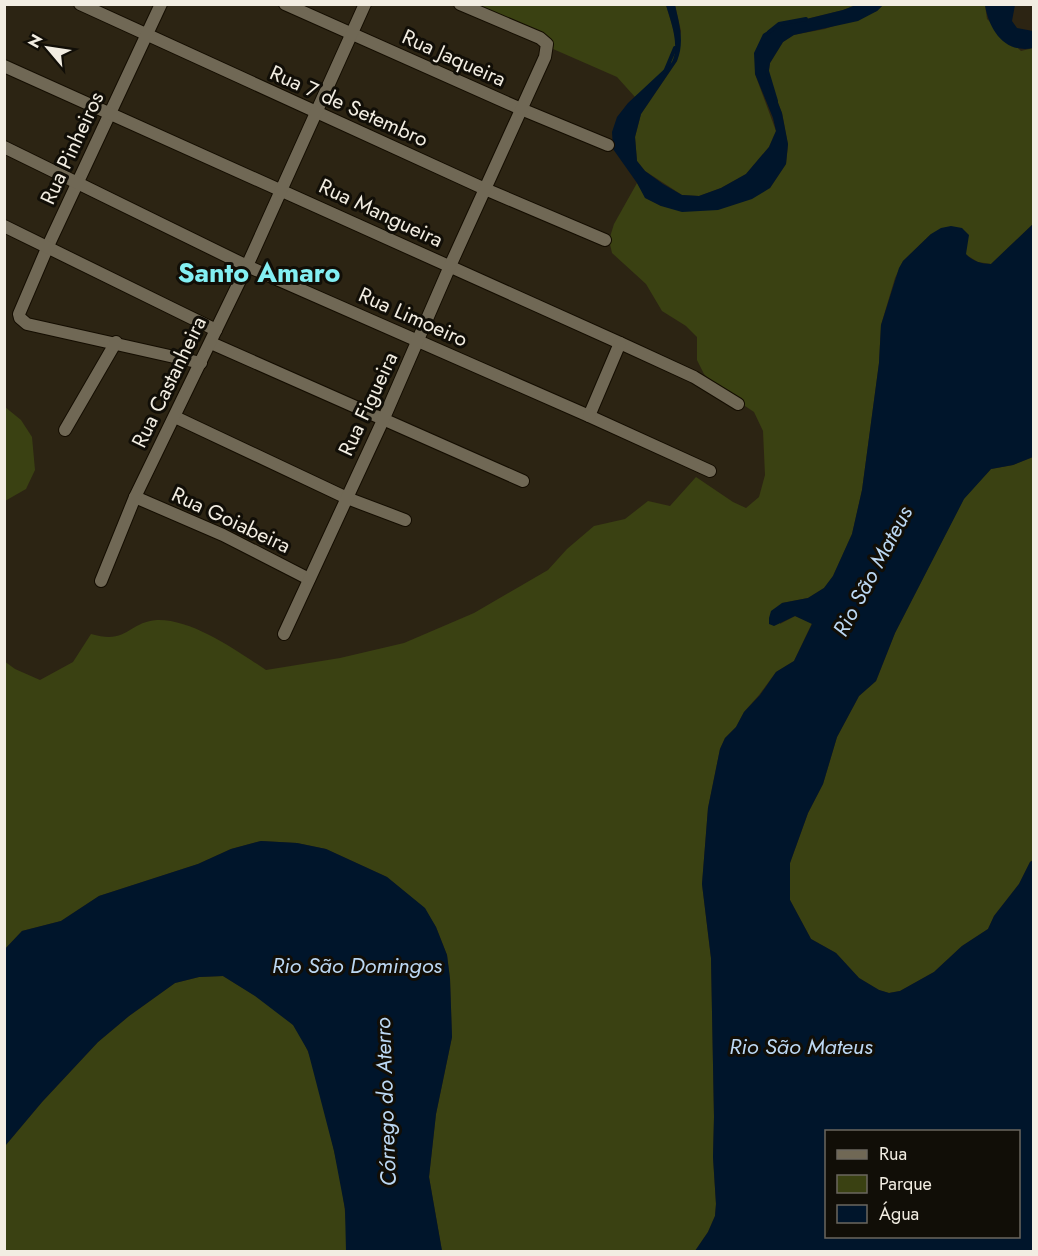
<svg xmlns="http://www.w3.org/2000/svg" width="1038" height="1256" viewBox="0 0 1038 1256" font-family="Jost,sans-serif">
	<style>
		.green { fill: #3a4112 }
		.water { fill: #00152b; fill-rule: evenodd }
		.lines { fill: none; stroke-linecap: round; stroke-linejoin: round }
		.stream { stroke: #00152b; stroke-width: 4 }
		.minor-casing { stroke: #140d01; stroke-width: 14 }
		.minor { stroke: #706855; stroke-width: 12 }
		.labels { text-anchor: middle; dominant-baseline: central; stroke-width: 6; stroke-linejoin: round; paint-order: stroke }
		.street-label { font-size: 21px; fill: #f2ede2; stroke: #110e07 }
		.water-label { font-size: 22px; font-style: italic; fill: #bcd8f3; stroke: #110e07 }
		.district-label { font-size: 27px; font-weight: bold; fill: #83eff3; stroke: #110e07 }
	</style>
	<rect width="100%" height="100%" fill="#2c2413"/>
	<g class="green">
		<path d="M 453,5 L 666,5 C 670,20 679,41 675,56 C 672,69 645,89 635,97 L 617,77 Z"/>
		<polygon points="675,5 856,5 843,10 774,27 755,74 776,131 769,147 746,174 721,188 699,196 682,195 645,171 637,161 635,137 641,114 677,61 681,31"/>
		<path d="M 883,5 L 985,5 L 987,19 L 1021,51 L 1033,48 L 1033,224 L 991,264 L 978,262 L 931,234 L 903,261 L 895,278 L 881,325 L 879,363 L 862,490 L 852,534 L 833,576 L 824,588 L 808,598 L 782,603 L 780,624 L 795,616 L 812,623 L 794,661 L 776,672 L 759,695 L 744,712 L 736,727 L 725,738 L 720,749 L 708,808 L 702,884 L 711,958 L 714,1117 L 713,1157 L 716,1204 L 715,1216 L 708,1232 L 695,1251 L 442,1251 L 429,1177 L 436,1114 L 452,1037 L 450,979 L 447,955 L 436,927 L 424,908 L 387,877 L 326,849 L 297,843 L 261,841 L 231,849 L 198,864 L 99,896 L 61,921 L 22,931 L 5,949 L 4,661 L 15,669 L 40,680 L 73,662 L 91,634 C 128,645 128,622 157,620 C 193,619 237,651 266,670 L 340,658 L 404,643 L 474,613 L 548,570 L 567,549 L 594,526 L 625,519 L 648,501 L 670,506 L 696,477 L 733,502 L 746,508 L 759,497 L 765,475 L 763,431 L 754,412 L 715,386 L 704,374 L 697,360 L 697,337 L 686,326 L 662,311 L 646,284 L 612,253 L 609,240 L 614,224 L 637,183 L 646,198 L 661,206 L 770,188 L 786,164 L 788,145 L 782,113 L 768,77 L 770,63 L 783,42 L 793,35 L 825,29 L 877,11 Z"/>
		<polygon points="5,407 21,420 32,437 35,470 26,489 5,501"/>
		<polygon points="1033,457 1033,860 1030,862 1019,884 994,916 988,929 962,946 934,972 900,991 889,993 879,990 859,978 836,953 811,939 790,900 790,863 808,813 823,784 837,737 859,696 876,681 895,633 964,498 991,469 1013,465"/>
		<path d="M 223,976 C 242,988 280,1009 294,1026 C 313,1052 318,1086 326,1116 C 336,1160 349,1206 346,1251 L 5,1252 L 5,1146 L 42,1102 L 98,1042 L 129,1016 L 175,983 L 199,977 Z"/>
	</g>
	<g class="water">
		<path d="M 666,5 L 675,5 C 679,23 685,42 677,61 L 641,114 L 635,137 L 637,161 L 645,171 L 663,184 L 682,195 L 699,196 L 721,188 L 746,174 L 769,147 L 776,131 L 773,118 L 755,74 L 754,53 L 763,34 L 774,27 L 843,10 L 856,5 L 883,5 L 877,11 L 858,21 L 794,35 L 783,42 L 770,63 L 768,77 L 782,113 L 788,144 L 786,164 L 770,188 L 752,199 L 718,210 L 682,212 L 661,206 L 645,198 L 637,183 L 613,149 L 612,132 L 617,117 L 628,103 L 672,62 C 680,45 671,22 666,5 Z"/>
		<path d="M 985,5 L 1015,5 L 1012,21 L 1017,28 L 1033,31 L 1033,48 C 1005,54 989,30 985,5 Z"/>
		<path d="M 1033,224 L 1033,457 L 1013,465 L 991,469 L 964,499 L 895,633 L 876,681 L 859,696 L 837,737 L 823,784 L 808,813 L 790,863 L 790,900 L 811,939 L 836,953 L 859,978 L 879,990 L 889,993 L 900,991 L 934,972 L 962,946 L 988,929 L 994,916 L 1019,884 L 1030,862 L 1033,860 L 1033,1251 L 695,1251 L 708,1232 L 715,1216 L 716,1204 L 713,1157 L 714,1117 L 711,958 L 702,884 L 708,808 L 720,749 L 725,738 L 736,727 L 744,712 L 760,695 L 776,672 L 794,661 L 812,624 L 795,616 L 774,626 L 769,624 L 769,618 L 771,611 L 782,603 L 808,598 L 824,588 L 833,576 L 852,534 L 862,490 L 879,363 L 881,325 L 899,268 L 903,261 L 931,234 L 941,228 L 951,226 L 962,228 L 969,235 L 966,254 C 972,261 982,264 991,264 ZM 826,1132 L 1018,1132 L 1018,1236 L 826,1236 Z"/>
		<polygon points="261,841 297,843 326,849 387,877 425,908 436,927 447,955 450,979 452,1037 436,1114 429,1177 442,1251 346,1251 345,1209 334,1151 308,1051 293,1025 255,996 223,976 199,977 175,983 129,1016 98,1042 42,1102 5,1146 5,949 22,931 61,921 99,896 198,864 231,849"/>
	</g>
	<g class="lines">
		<g class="stream">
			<polyline points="769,32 779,24 806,19"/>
			<polyline points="767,71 776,101"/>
			<polyline points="665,72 675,48"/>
		</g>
		<defs>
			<g id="minor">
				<polyline points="80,4 485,189 605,240"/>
				<polyline points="161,4 48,246 19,314 20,318 27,324 201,363"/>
				<polyline points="285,4 521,109 608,145"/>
				<polyline points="4,66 620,343 694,377 738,404"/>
				<polyline points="4,147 247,266 589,416 710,471"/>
				<polyline points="4,226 216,330"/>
				<polyline points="211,343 523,481"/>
				<polyline points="589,416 620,343"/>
				<polyline points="175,417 347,498 405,520"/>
				<polyline points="65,430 116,342"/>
				<polyline points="135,497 223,535 309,579"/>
				<polyline points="101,581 135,497 247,266 365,4"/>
				<polyline points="284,634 384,418 450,266 545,57 547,44 540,38 460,4"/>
			</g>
		</defs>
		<use href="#minor" class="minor-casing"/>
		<use href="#minor" class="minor"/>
	</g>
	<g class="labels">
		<g class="street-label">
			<text transform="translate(454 58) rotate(24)">Rua Jaqueira</text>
			<text transform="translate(349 106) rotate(24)">Rua 7 de Setembro</text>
			<text transform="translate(72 148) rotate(-65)">Rua Pinheiros</text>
			<text transform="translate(381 213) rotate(25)">Rua Mangueira</text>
			<text transform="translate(413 317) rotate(24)">Rua Limoeiro</text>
			<text transform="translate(169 382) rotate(-64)">Rua Castanheira</text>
			<text transform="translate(368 404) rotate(-65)">Rua Figueira</text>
			<text transform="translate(231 520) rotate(25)">Rua Goiabeira</text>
		</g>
		<g class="water-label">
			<text transform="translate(872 571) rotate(-62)">Rio São Mateus</text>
			<text x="357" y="965">Rio São Domingos</text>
			<text x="801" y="1046">Rio São Mateus</text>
			<text transform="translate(385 1102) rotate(-92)">Córrego do Aterro</text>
		</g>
		<g class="district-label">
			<text x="259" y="272">Santo Amaro</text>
		</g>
	</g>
	<rect width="1038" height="1256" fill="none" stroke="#f2ede2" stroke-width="12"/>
	<rect x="825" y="1130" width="195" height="108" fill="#110e07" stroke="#6b675f" stroke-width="1.5"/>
	<rect x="837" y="1150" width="30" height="9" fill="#706855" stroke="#6b675f" stroke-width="1.5"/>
	<text x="879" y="1160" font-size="18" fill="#f2ede2">Rua</text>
	<rect x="837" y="1175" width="30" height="18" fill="#3a4112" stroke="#6b675f" stroke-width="1.5"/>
	<text x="879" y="1190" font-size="18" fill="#f2ede2">Parque</text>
	<rect x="837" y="1205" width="30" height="18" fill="#00152b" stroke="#6b675f" stroke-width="1.5"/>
	<text x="879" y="1220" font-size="18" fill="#f2ede2">Água</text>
	<g transform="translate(48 48) rotate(299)" stroke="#110e07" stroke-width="4.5" paint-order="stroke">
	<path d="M0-4.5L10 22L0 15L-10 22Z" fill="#f2ede2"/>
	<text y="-9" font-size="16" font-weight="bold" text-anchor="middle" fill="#f2ede2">N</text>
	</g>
</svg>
